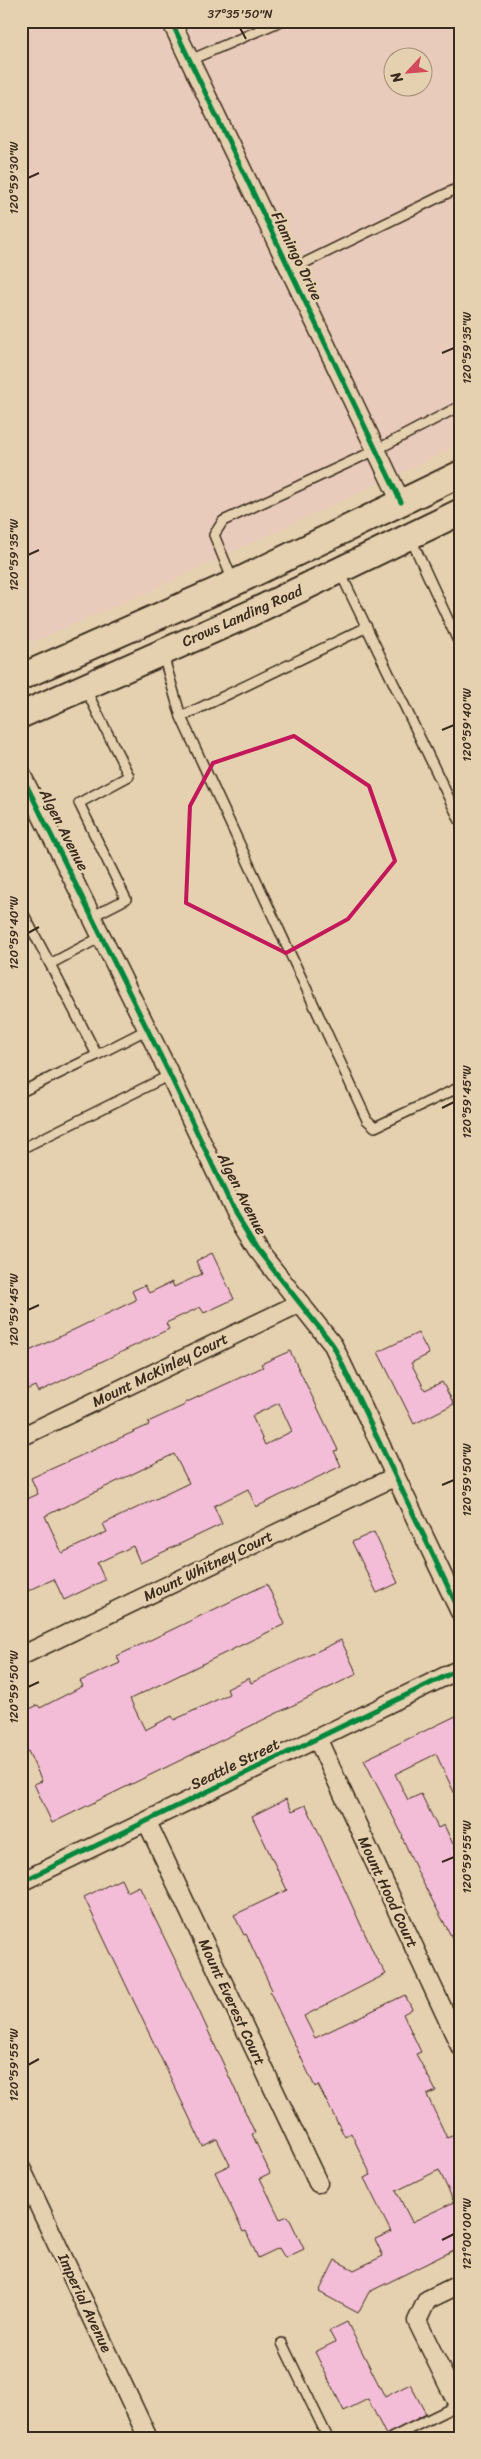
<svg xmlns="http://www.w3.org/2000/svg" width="481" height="2459" viewBox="0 0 481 2459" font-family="Sriracha,sans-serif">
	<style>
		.built { fill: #e9cbbb; fill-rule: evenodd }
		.building { fill: #f3bdd7; stroke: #3b2a1e; fill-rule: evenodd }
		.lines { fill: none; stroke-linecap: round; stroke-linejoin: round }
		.lane-casing { stroke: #3b2a1e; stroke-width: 12 }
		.street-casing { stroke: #3b2a1e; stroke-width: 21 }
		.secondary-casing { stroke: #3b2a1e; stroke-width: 29 }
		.lane { stroke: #e5d1af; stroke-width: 9 }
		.street { stroke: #e5d1af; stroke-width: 18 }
		.secondary { stroke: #e5d1af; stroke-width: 25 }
		.cycleway-casing { stroke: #e5d1af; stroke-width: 8 }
		.cycleway { stroke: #00873e; stroke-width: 5 }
		.marked { fill: none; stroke: #c2185b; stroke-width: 4; stroke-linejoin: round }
		.ticks { fill: none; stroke: #3b2a1e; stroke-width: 2 }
		.labels { text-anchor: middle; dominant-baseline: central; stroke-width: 5; stroke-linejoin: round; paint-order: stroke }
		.street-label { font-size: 15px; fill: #3b2a1e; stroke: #e5d1af }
		.neatline { fill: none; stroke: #3b2a1e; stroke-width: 2 }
		.ticks-label { font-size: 12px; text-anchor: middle; fill: #3b2a1e }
	</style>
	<rect width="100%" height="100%" fill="#e5d1af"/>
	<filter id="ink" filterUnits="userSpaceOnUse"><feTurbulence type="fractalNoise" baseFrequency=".02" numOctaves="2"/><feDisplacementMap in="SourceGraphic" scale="10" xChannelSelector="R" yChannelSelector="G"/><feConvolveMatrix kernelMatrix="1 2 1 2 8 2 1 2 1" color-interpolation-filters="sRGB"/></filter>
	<g filter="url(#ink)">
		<path class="built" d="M 21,21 L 460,21 L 460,445 L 144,594 L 21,647 ZM 394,58 L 424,58 L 424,88 L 394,88 Z"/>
		<g class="building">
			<polygon points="212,1253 234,1299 204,1313 200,1307 166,1323 169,1329 55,1384 38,1392 35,1386 21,1392 21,1355 136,1300 132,1291 145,1285 149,1293 172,1282 174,1287 202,1274 196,1261"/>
			<polygon points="418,1333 429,1354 411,1363 425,1390 442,1382 454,1404 414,1424 378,1352"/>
			<path d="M 290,1351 L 338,1450 L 334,1451 L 341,1466 L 256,1507 L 248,1489 L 214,1506 L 222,1524 L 140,1563 L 133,1546 L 97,1563 L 105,1580 L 64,1600 L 54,1579 L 21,1594 L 21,1502 L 38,1494 L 31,1478 L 149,1425 L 148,1422 L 185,1405 L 185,1403 L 263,1367 L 261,1364 ZM 279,1403 L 292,1431 L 265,1445 L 252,1416 ZM 174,1454 L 189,1483 L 103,1524 L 107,1532 L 62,1553 L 45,1516 Z"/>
			<polygon points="374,1532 398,1583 377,1593 352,1542"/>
			<polygon points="267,1584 285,1624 130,1699 145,1730 172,1716 174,1720 229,1694 227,1689 249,1678 251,1683 341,1640 357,1674 52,1823 34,1784 42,1781 28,1751 21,1754 21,1713 38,1705 40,1708 83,1686 80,1681 120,1663 117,1656"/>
			<polygon points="460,1714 460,1805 436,1754 395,1774 408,1800 421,1794 438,1828 444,1825 460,1859 460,1953 419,1875 402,1837 403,1836 364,1760"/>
			<path d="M 286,1799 L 292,1811 L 306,1805 L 376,1958 L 386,1974 L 304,2016 L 315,2038 L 405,1995 L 412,2009 L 403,2014 L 421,2052 L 416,2054 L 436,2091 L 427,2095 L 447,2138 L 454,2135 L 460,2146 L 460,2247 L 369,2292 L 358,2313 L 319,2292 L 335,2260 L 354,2270 L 383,2256 L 375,2239 L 391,2232 L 364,2178 L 371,2175 L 351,2133 L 345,2137 L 318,2085 L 315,2087 L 270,1992 L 272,1990 L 246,1934 L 244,1935 L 234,1915 L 287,1890 L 252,1816 ZM 439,2170 L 454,2202 L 412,2222 L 396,2191 Z"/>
			<polygon points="121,1879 127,1892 139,1886 184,1978 255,2133 252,2134 270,2173 260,2178 280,2219 288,2216 304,2249 285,2258 279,2248 258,2258 246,2231 243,2232 215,2172 230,2165 217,2139 203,2146 84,1897"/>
			<polygon points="347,2322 385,2397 410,2384 426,2414 386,2435 368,2399 344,2411 315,2352 335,2342 329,2331"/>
		</g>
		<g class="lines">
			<defs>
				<g id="lane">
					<polyline points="190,60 281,21"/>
					<polyline points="290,270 460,187"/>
					<polyline points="410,537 457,639 460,638"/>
					<polyline points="340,572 460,821"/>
					<polyline points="233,581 214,535 223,521 376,450 460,406"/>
					<polyline points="163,655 181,717 367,1120 375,1127 460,1087"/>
					<polyline points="85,688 129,776 79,803 126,899 93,916"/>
					<polyline points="181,717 367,627"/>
					<polyline points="21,909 50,964 103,936"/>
					<polyline points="50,964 97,1055 148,1029"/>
					<polyline points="21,1092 97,1055"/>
					<polyline points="21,1149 170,1075"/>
					<polyline points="282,2343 328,2438"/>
					<polyline points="391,2438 460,2404"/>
				</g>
				<g id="street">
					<polyline points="171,21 401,502"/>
					<polyline points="21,774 170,1075 236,1215 257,1249 333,1345 460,1612"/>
					<polyline points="21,1437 300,1303"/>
					<polyline points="21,1656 394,1477"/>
					<polyline points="317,1738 460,2046"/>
					<polyline points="147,1822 318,2183"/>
					<polyline points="21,1882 460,1669"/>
					<polyline points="21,2168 148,2438"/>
					<polyline points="460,2284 427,2300 417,2321 460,2409"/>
				</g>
				<g id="secondary">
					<polyline points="21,677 234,583 460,474"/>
					<polyline points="21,715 247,615 460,512"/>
				</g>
			</defs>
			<use href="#lane" class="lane-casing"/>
			<use href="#street" class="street-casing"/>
			<use href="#secondary" class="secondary-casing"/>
			<use href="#lane" class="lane"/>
			<use href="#street" class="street"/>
			<use href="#secondary" class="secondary"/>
			<defs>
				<g id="cycleway">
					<polyline points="171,21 401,502"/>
					<polyline points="21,774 170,1075 236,1215 257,1249 333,1345 460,1612"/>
					<polyline points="21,1882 460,1669"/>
				</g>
			</defs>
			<use href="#cycleway" class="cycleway-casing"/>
			<use href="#cycleway" class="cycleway"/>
		</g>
	</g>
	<path class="marked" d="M 294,736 L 369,786 L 395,861 L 348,919 L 286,953 L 186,903 L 190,806 L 213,763 Z"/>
	<path class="ticks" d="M 240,28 L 246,39M 28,178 L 39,173M 442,353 L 454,348M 28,555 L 39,550M 442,730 L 454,725M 28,933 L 39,927M 442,1108 L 454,1102M 28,1310 L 39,1305M 442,1485 L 454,1480M 28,1687 L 39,1682M 442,1862 L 454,1857M 28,2065 L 39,2059M 442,2240 L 454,2234"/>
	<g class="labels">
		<g class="street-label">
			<text transform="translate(297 256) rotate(64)">Flamingo Drive</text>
			<text transform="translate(242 616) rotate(-24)">Crows Landing Road</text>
			<text transform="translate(64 830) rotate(63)">Algen Avenue</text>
			<text transform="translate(242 1194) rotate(63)">Algen Avenue</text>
			<text transform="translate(160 1370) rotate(-26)">Mount McKinley Court</text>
			<text transform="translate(208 1566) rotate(-26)">Mount Whitney Court</text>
			<text transform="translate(235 1764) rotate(-26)">Seattle Street</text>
			<text transform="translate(388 1892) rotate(65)">Mount Hood Court</text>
			<text transform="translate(232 2002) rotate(65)">Mount Everest Court</text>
			<text transform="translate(85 2303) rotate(65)">Imperial Avenue</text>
		</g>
	</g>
	<rect width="481" height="2459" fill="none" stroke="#e5d1af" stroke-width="55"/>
	<g transform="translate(408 72) rotate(244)"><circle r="24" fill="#e5d1af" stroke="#a18e75"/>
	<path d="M0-4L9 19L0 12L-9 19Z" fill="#d1495b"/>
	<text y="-8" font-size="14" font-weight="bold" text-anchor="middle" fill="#3b2a1e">N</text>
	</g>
	<rect x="28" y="28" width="426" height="2404" class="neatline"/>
	<g class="ticks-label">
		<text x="240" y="18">37°35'50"N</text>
		<text transform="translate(14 178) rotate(-90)" y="4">120°59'30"W</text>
		<text transform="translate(467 348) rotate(-90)" y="4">120°59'35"W</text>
		<text transform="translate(14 555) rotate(-90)" y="4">120°59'35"W</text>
		<text transform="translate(467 725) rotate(-90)" y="4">120°59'40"W</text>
		<text transform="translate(14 933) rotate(-90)" y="4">120°59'40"W</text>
		<text transform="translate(467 1102) rotate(-90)" y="4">120°59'45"W</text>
		<text transform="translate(14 1310) rotate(-90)" y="4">120°59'45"W</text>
		<text transform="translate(467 1480) rotate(-90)" y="4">120°59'50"W</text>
		<text transform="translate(14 1687) rotate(-90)" y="4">120°59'50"W</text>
		<text transform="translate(467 1857) rotate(-90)" y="4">120°59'55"W</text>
		<text transform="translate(14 2065) rotate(-90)" y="4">120°59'55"W</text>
		<text transform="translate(467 2234) rotate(-90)" y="4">121°00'00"W</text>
	</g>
</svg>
